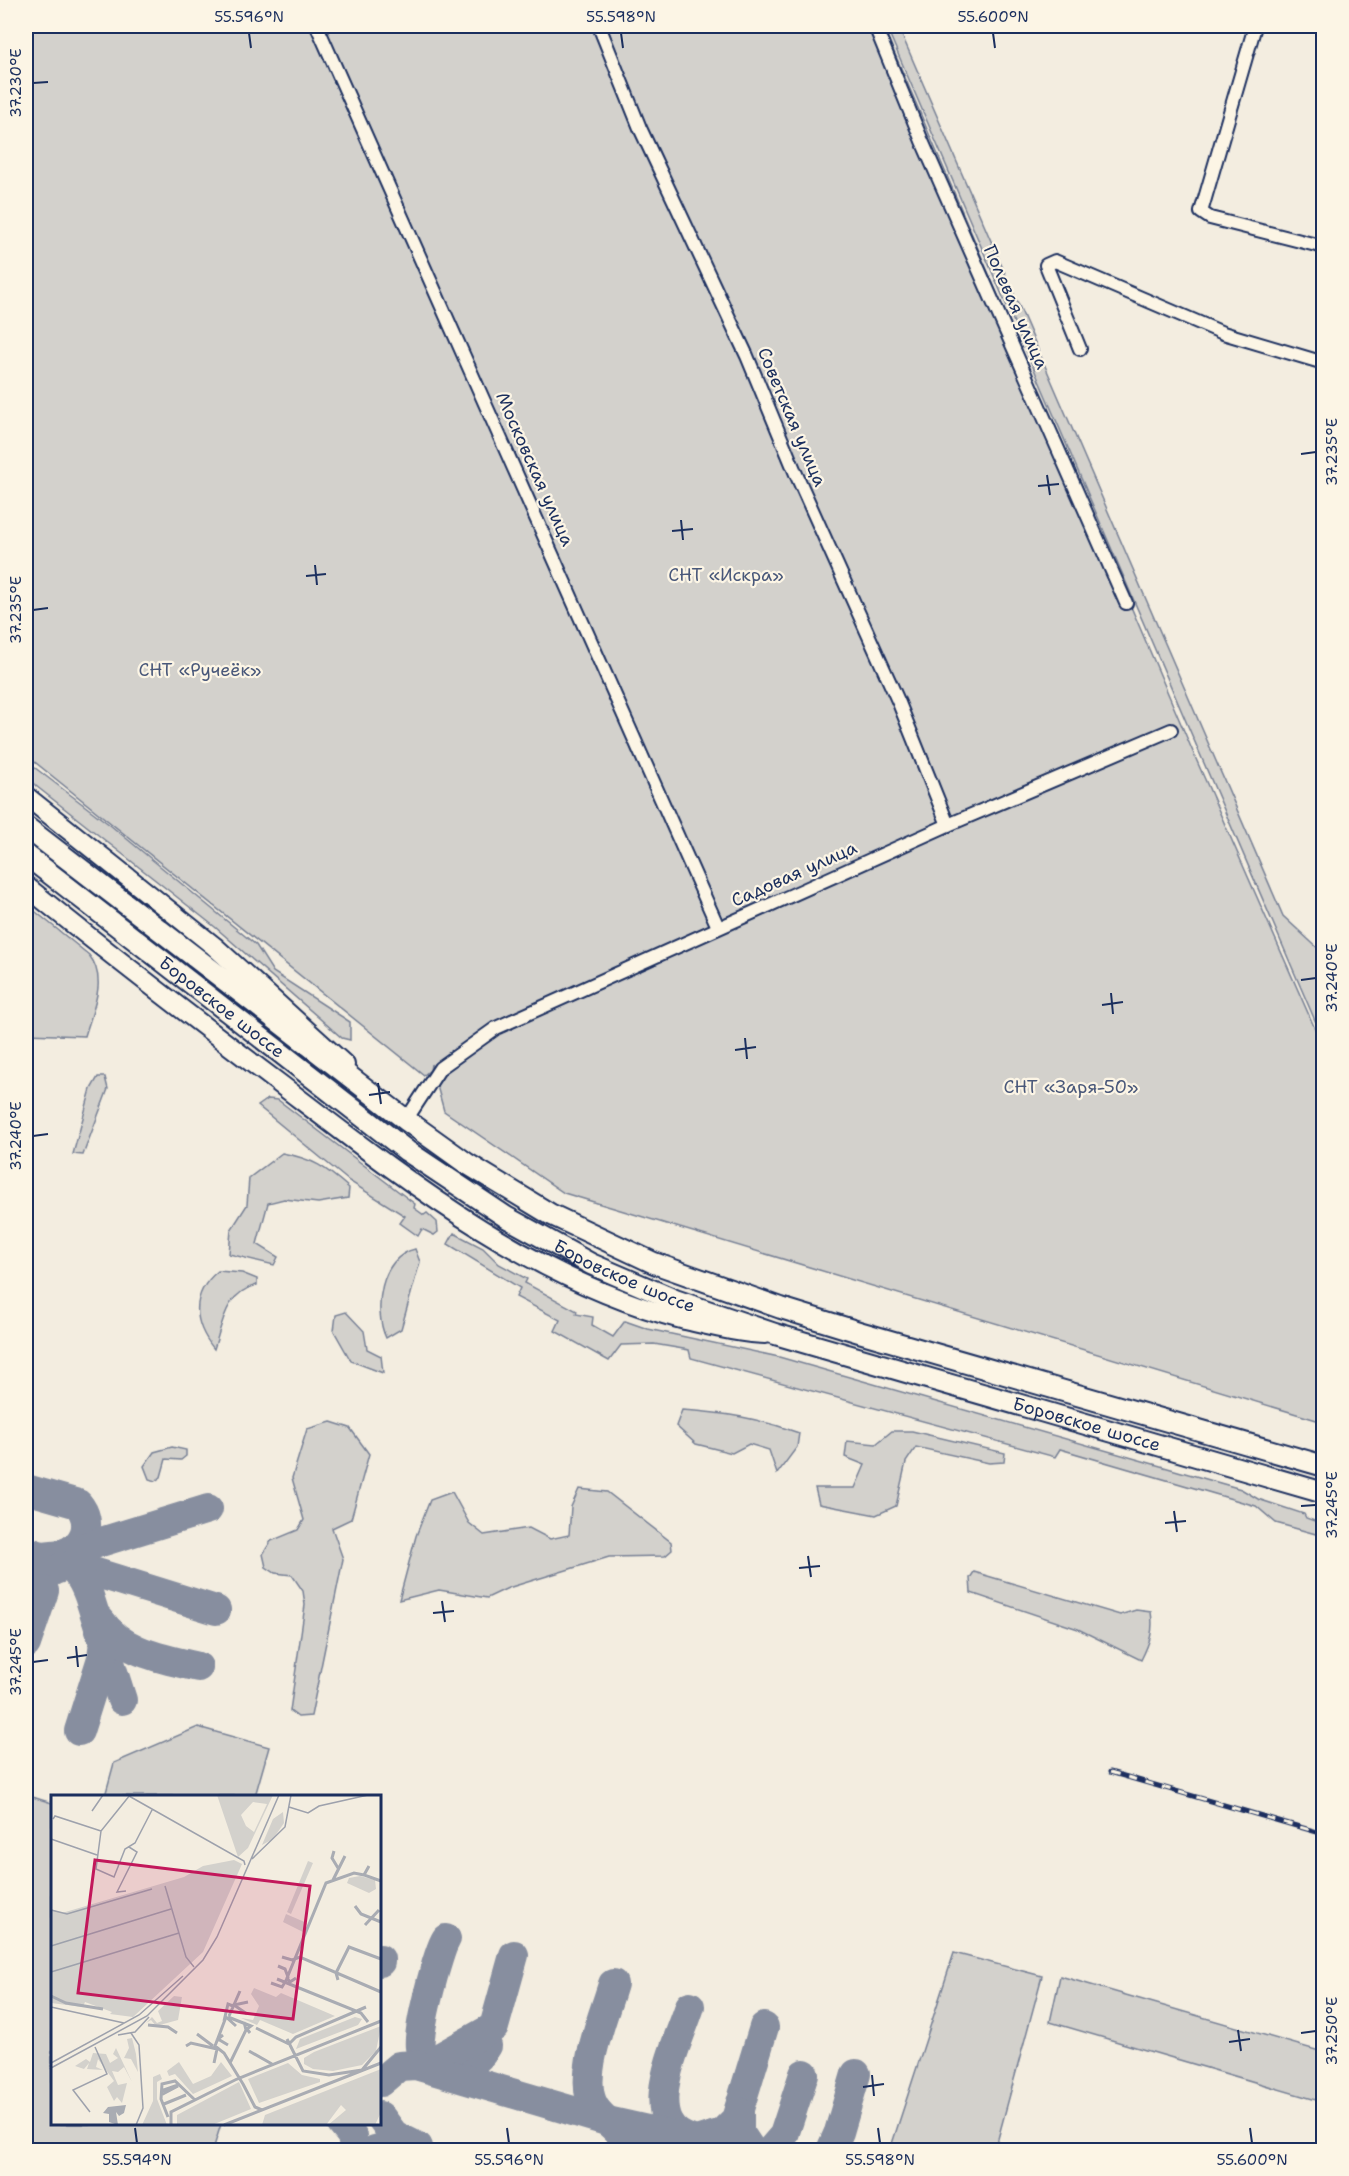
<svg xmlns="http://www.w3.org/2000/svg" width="1349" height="2176" viewBox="0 0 1349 2176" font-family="'Shantell Sans',sans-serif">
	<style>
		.green { fill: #d3d1cc; stroke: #778095; stroke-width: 1.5 }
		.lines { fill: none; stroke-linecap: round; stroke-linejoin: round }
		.taxiway { stroke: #878e9f; stroke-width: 30 }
		.minor-casing { stroke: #1b2f5e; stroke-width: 16 }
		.secondary-casing { stroke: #1b2f5e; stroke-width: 22 }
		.primary-casing { stroke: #1b2f5e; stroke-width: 24 }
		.minor { stroke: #fcf5e5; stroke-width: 12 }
		.secondary { stroke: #fcf5e5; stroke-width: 18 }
		.primary { stroke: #fcf5e5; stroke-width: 20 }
		.rail-casing { stroke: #1b2f5e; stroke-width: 5 }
		.rail { stroke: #fcf5e5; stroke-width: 3; stroke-dasharray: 9; stroke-linecap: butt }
		.ticks { fill: none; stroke: #1b2f5e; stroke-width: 2 }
		.labels { text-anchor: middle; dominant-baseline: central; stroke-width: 4.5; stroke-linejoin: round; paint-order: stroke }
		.street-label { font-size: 18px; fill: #1b2f5e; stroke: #fcf5e5 }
		.park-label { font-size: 18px; fill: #49587a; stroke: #fcf5e5 }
		.inset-river { fill: none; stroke: #a9acb3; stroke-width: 3 }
		.inset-road { fill: none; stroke: #9da1ac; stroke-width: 1.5 }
		.view { fill: #c2185b; fill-opacity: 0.15; stroke: #c2185b; stroke-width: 3 }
		.inset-edge { fill: none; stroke: #1b2f5e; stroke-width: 3 }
		.neatline { fill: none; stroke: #1b2f5e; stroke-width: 2 }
		.ticks-label { font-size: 15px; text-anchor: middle; fill: #1b2f5e }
	</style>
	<rect width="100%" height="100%" fill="#f3ede0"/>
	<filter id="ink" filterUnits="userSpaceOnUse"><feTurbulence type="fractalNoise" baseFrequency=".0167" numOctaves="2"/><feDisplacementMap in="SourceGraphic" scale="12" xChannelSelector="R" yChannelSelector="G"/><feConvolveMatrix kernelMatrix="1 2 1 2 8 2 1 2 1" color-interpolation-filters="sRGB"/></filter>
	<g filter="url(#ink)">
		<g class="green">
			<polygon points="26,26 883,26 1196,759 1323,1047 1323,1422 564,1193 444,1111 431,1064 430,1070 424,1075 26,755"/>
			<polygon points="886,26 898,26 1283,916 1323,953 1323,1039"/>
			<polygon points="26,761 110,825 256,945 273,972 350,1022 350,1040 342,1038 215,927 36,786 26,776"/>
			<path d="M 26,904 L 89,955 C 108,979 93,1009 85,1036 L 26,1034 Z"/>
			<polygon points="98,1077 105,1077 108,1089 83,1155 73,1154 91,1089"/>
			<polygon points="268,1099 278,1100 415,1204 414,1208 424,1215 427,1213 437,1222 438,1232 434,1235 422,1229 418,1236 400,1223 405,1216 349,1181 258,1106"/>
			<path d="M 282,1153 C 314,1159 325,1167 349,1188 L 348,1198 L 318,1203 L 284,1199 L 268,1203 L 257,1244 L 278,1257 L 274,1265 L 229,1254 L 231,1230 L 247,1205 L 249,1178 Z"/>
			<polygon points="454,1233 483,1248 499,1264 527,1279 525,1283 577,1311 576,1314 593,1317 592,1325 613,1337 625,1321 648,1329 779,1357 1241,1489 1258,1499 1304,1514 1306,1518 1323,1524 1323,1536 1276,1523 1256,1506 1060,1449 1055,1457 691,1358 689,1350 654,1344 621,1345 609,1361 555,1331 560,1320 516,1297 520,1288 448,1244"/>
			<path d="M 415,1249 L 420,1262 L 401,1329 L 386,1338 C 373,1310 380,1257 415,1249 Z"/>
			<path d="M 218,1271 L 242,1273 L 257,1279 L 257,1285 C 225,1293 223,1322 214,1349 C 193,1323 190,1294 218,1271 Z"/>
			<polygon points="346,1312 364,1331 367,1349 381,1356 383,1373 351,1361 334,1331 336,1315"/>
			<path d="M 682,1410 C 726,1413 758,1418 799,1433 L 797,1447 L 777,1474 L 769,1450 L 749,1444 L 732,1453 L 696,1444 L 676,1426 Z"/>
			<polygon points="331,1422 350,1428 369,1454 351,1519 332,1528 343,1559 311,1716 298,1717 290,1711 305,1605 303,1591 292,1575 275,1573 266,1567 263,1554 271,1541 298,1530 304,1520 292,1478 307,1429"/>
			<polygon points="892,1431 912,1431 1005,1453 1004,1462 989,1463 916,1447 906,1462 896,1506 876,1515 819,1504 815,1488 855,1488 865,1465 845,1457 847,1441 876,1444"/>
			<polygon points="172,1447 186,1450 186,1456 181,1460 166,1459 161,1477 155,1481 149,1479 144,1466 154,1452"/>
			<polygon points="579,1489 607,1492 671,1542 672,1550 665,1556 609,1557 508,1588 487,1598 439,1590 399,1600 416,1536 430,1500 452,1492 469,1523 484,1535 529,1528 550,1539 569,1535 571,1507"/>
			<path d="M 974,1572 L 1120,1615 L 1136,1610 L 1151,1612 C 1154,1631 1150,1642 1141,1660 L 1078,1629 L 971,1593 L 970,1578 Z"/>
			<polygon points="198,1727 269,1747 255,1796 105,1796 114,1763"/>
			<polygon points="26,1795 52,1803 52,2124 221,2124 213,2150 26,2150"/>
			<polygon points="954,1953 1042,1976 995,2150 890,2150"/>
			<polygon points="1060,1976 1323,2052 1323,2102 1050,2022"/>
		</g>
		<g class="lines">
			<g class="taxiway">
				<path d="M 26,1489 L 78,1504 C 94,1523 85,1547 62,1554"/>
				<polyline points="26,1551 216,1610"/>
				<polyline points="43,1556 62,1554 208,1509"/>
				<path d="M 26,1609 C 33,1584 44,1570 70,1566 C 80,1575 84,1583 89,1596 L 122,1700"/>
				<path d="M 100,1620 C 123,1653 161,1658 198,1667"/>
				<polyline points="26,1644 44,1591"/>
				<polyline points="79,1731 102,1658 104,1641"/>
				<path d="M 446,1939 C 438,1951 417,2032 420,2047 C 424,2060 433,2067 445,2073 C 464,2070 477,2063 487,2046"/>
				<polyline points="380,1962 380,1959"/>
				<path d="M 613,1984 C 604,2016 576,2079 595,2108 C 606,2124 624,2130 629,2150"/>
				<path d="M 690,2006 C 679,2042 636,2122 690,2139"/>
				<polyline points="413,2064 435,2060 494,2027 514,1955"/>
				<polyline points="380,2082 399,2066 416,2065 607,2121 696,2141 722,2133 736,2119 764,2027"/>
				<polyline points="739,2112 739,2132 751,2150"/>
				<polyline points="380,2116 394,2135 418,2147"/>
				<polyline points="342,2124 352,2136 354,2150"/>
				<polyline points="375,2150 394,2145 411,2145"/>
				<polyline points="771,2150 784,2135 804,2074"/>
				<polyline points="831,2150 839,2132 856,2074"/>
			</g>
			<defs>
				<g id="minor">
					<polyline points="317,26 718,927"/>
					<polyline points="599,26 640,128 747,356 796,474 899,703 948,825"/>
					<polyline points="875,26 922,141 1126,603"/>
					<polyline points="1255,26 1201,212 1210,218 1324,247"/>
					<polyline points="1080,349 1046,265 1055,261 1223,333 1324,363"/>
					<polyline points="406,1120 440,1068 496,1028 948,825 1171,730"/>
				</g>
				<g id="secondary">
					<polyline points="26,796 214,946 345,1065"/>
					<path d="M 26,886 C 109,954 194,1019 280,1084 C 403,1178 531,1281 685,1320 C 712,1326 737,1333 765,1334"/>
				</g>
				<g id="primary">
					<polyline points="26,827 406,1120 466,1163 550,1214 654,1263 781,1308 859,1332 1324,1466"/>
					<path id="s1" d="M 26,855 L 407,1151 L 506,1217 L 591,1264 L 675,1300 L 775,1334 L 1324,1493"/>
				</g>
			</defs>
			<use href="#minor" class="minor-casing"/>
			<use href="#secondary" class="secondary-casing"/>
			<use href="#primary" class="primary-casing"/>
			<use href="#minor" class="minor"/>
			<use href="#secondary" class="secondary"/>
			<use href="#primary" class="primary"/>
			<defs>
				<polyline id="rail" points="1110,1772 1324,1834"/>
			</defs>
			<use href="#rail" class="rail-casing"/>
			<use href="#rail" class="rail"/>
		</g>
	</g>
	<path class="ticks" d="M 249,33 L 251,48M 621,33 L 623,48M 993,33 L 995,48M 33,83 L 48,82M 1301,454 L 1316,452M 1047,475 L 1050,495M 1038,486 L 1059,484M 681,520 L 683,540M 672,531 L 693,529M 315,565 L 317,585M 306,576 L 326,574M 33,610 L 48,608M 1301,980 L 1316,978M 1111,993 L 1113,1014M 1102,1005 L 1123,1002M 745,1038 L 747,1059M 735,1050 L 756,1047M 378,1083 L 381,1104M 369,1095 L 390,1092M 33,1136 L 48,1134M 1301,1506 L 1316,1505M 1174,1511 L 1177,1532M 1165,1523 L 1186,1521M 808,1556 L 811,1577M 799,1568 L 820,1566M 442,1601 L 445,1622M 433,1613 L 454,1611M 76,1646 L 78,1667M 67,1658 L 87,1655M 33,1662 L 48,1660M 1238,2030 L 1241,2051M 1301,2033 L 1316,2031M 1229,2042 L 1250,2039M 872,2075 L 874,2096M 863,2087 L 884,2084M 135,2128 L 137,2143M 507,2128 L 509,2143M 878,2128 L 880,2143M 1250,2128 L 1252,2143"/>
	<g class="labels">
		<g class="street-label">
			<text transform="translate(1016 307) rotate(66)">Полевая улица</text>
			<text transform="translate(792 417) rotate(67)">Советская улица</text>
			<text transform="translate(535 469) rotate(66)">Московская улица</text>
			<text transform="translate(794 874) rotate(-24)">Садовая улица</text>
			<text stroke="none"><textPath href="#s1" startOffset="248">Боровское шоссе</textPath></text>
			<text stroke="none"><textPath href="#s1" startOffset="734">Боровское шоссе</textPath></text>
			<text stroke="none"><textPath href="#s1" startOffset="1220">Боровское шоссе</textPath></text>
		</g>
		<g class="park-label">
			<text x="726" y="575">СНТ «Искра»</text>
			<text x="200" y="670">СНТ «Ручеёк»</text>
			<text x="1071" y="1087">СНТ «Заря-50»</text>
		</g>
	</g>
	<g transform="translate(51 1795)">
		<rect width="330" height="330" fill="#f3ede0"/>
		<path d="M 166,0 L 222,0 L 197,53 L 187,62 ZM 202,7 L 216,9 L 203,37 L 195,31 L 190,20 ZM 232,17 L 233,28 L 222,44 L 211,50 L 222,24 ZM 183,65 L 191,69 L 152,157 L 82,222 L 59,219 L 61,217 L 34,207 L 32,212 L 0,208 L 0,114 L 11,118 L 133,82 L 152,71 ZM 257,66 L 262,68 L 240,119 L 236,117 ZM 309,81 L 324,85 L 325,94 L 318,98 L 296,88 L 298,83 ZM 235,119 L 256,128 L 252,137 L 232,127 ZM 203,193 L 225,202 L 230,198 L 284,221 L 242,239 L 209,225 L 206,230 L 190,223 L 202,225 L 208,211 L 200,199 ZM 123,201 L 131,202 L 127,225 L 105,231 L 100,225 L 95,228 L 101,222 L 106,228 L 111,226 L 107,216 ZM 304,222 L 311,224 L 307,230 L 245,254 L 249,244 ZM 330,231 L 325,256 L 311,270 L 282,276 L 262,274 L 253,269 L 253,263 L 263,257 ZM 81,243 L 85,259 L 87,277 L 80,264 L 73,263 L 78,253 L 76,244 ZM 65,253 L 81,287 L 73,272 L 67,277 L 61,276 L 67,290 L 76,288 L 71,308 L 66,302 L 63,306 L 56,292 L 63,286 L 47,264 L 45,272 L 52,275 L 36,274 L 38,268 L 33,274 L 24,271 L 35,264 L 39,267 L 42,258 L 55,259 L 59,268 L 67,263 L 62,259 ZM 128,267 L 142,289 L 160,281 L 170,267 L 181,281 L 142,299 L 124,279 L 118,281 L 116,276 ZM 237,268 L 251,280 L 269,284 L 269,287 L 208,308 L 197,284 ZM 330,274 L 330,317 L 324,330 L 277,330 L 295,315 L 290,310 L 275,330 L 211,330 L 214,320 ZM 109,279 L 111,284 L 106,287 L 106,304 L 116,330 L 91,330 L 102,306 L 102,282 ZM 188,287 L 200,314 L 161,330 L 126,330 L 126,320 Z" fill="#d3d1cc" fill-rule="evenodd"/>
		<path d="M 75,310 L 73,318 L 68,321 L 65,317 L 67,330 L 58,327 L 58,319 L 52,318 L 57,312 Z" fill="#a9acb3"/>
		<path class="inset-river" d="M 283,56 L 281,63 L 287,73M 318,71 L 313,80 L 330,86M 282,85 L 294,61M 304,111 L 310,119 L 330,127M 314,130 L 328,115M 231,162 L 241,165 L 249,162 L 330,197M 245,183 L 239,187 L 236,183 L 275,88 L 303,78 L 313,80M 226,184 L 310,218 L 317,227M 287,185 L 285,178 L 298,152 L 330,164M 220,188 L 231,192 L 237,182 L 234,174 L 227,171M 0,201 L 15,208 L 52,214M 196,219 L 183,210 L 197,207M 178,221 L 189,196M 177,222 L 200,231 L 196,234 L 199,238M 173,226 L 177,209 L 182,211M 97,230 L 117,232 L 126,238M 185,231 L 175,222 L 164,251 L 173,258 L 192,289M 205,233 L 238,249 L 245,242 L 315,212M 146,239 L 162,251M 172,240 L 167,244 L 177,250M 236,244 L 252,276 L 278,280 L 311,275 L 330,252M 135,251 L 140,248 L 166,254 L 163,268M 198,256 L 221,269M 179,268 L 195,235 L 193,227M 192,289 L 204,312 L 211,315M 110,296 L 127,290M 110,300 L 127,291M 113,309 L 135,300M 117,322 L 110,304 L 111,289 L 124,286 L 144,305M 120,330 L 120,317 L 186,284 L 330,226M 173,330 L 330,268"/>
		<path class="inset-road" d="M 79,0 L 50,36 L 45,74 L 63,82 L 74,54 L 84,48 L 101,15M 78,1 L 193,66 L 194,70M 238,12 L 257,18 L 268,11 L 317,0M 41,16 L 52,0M 2,24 L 4,21 L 50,36M 0,44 L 46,60M 201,64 L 234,32 L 240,0M 114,91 L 135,162 L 143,172M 75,96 L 66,97 L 86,57 L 78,52M 0,115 L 16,119 L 101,94M 0,151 L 120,114M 0,177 L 128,138M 0,212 L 73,228M 80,238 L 88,250 L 92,313 L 85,330M 67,240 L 84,237 L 98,222M 0,268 L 88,220 L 132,181M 0,273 L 96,221 L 152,165 L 166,142 L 228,0M 39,317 L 22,295 L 56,279 L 44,252"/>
		<path class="view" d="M 44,65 L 259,91 L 242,224 L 27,198 Z"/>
		<rect width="330" height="330" class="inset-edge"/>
	</g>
	<rect width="1349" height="2176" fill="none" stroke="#fcf5e5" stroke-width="66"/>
	<rect x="33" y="33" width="1283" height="2110" class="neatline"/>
	<g class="ticks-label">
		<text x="249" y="22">55.596°N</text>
		<text x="621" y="22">55.598°N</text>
		<text x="993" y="22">55.600°N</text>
		<text transform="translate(16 83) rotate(-90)" y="5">37.230°E</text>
		<text transform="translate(1332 452) rotate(-90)" y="5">37.235°E</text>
		<text transform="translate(16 610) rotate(-90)" y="5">37.235°E</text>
		<text transform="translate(1332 978) rotate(-90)" y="5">37.240°E</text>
		<text transform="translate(16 1136) rotate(-90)" y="5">37.240°E</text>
		<text transform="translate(1332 1505) rotate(-90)" y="5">37.245°E</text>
		<text transform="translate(16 1662) rotate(-90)" y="5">37.245°E</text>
		<text transform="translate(1332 2031) rotate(-90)" y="5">37.250°E</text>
		<text x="137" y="2165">55.594°N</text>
		<text x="509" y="2165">55.596°N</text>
		<text x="880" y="2165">55.598°N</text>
		<text x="1252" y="2165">55.600°N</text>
	</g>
</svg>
